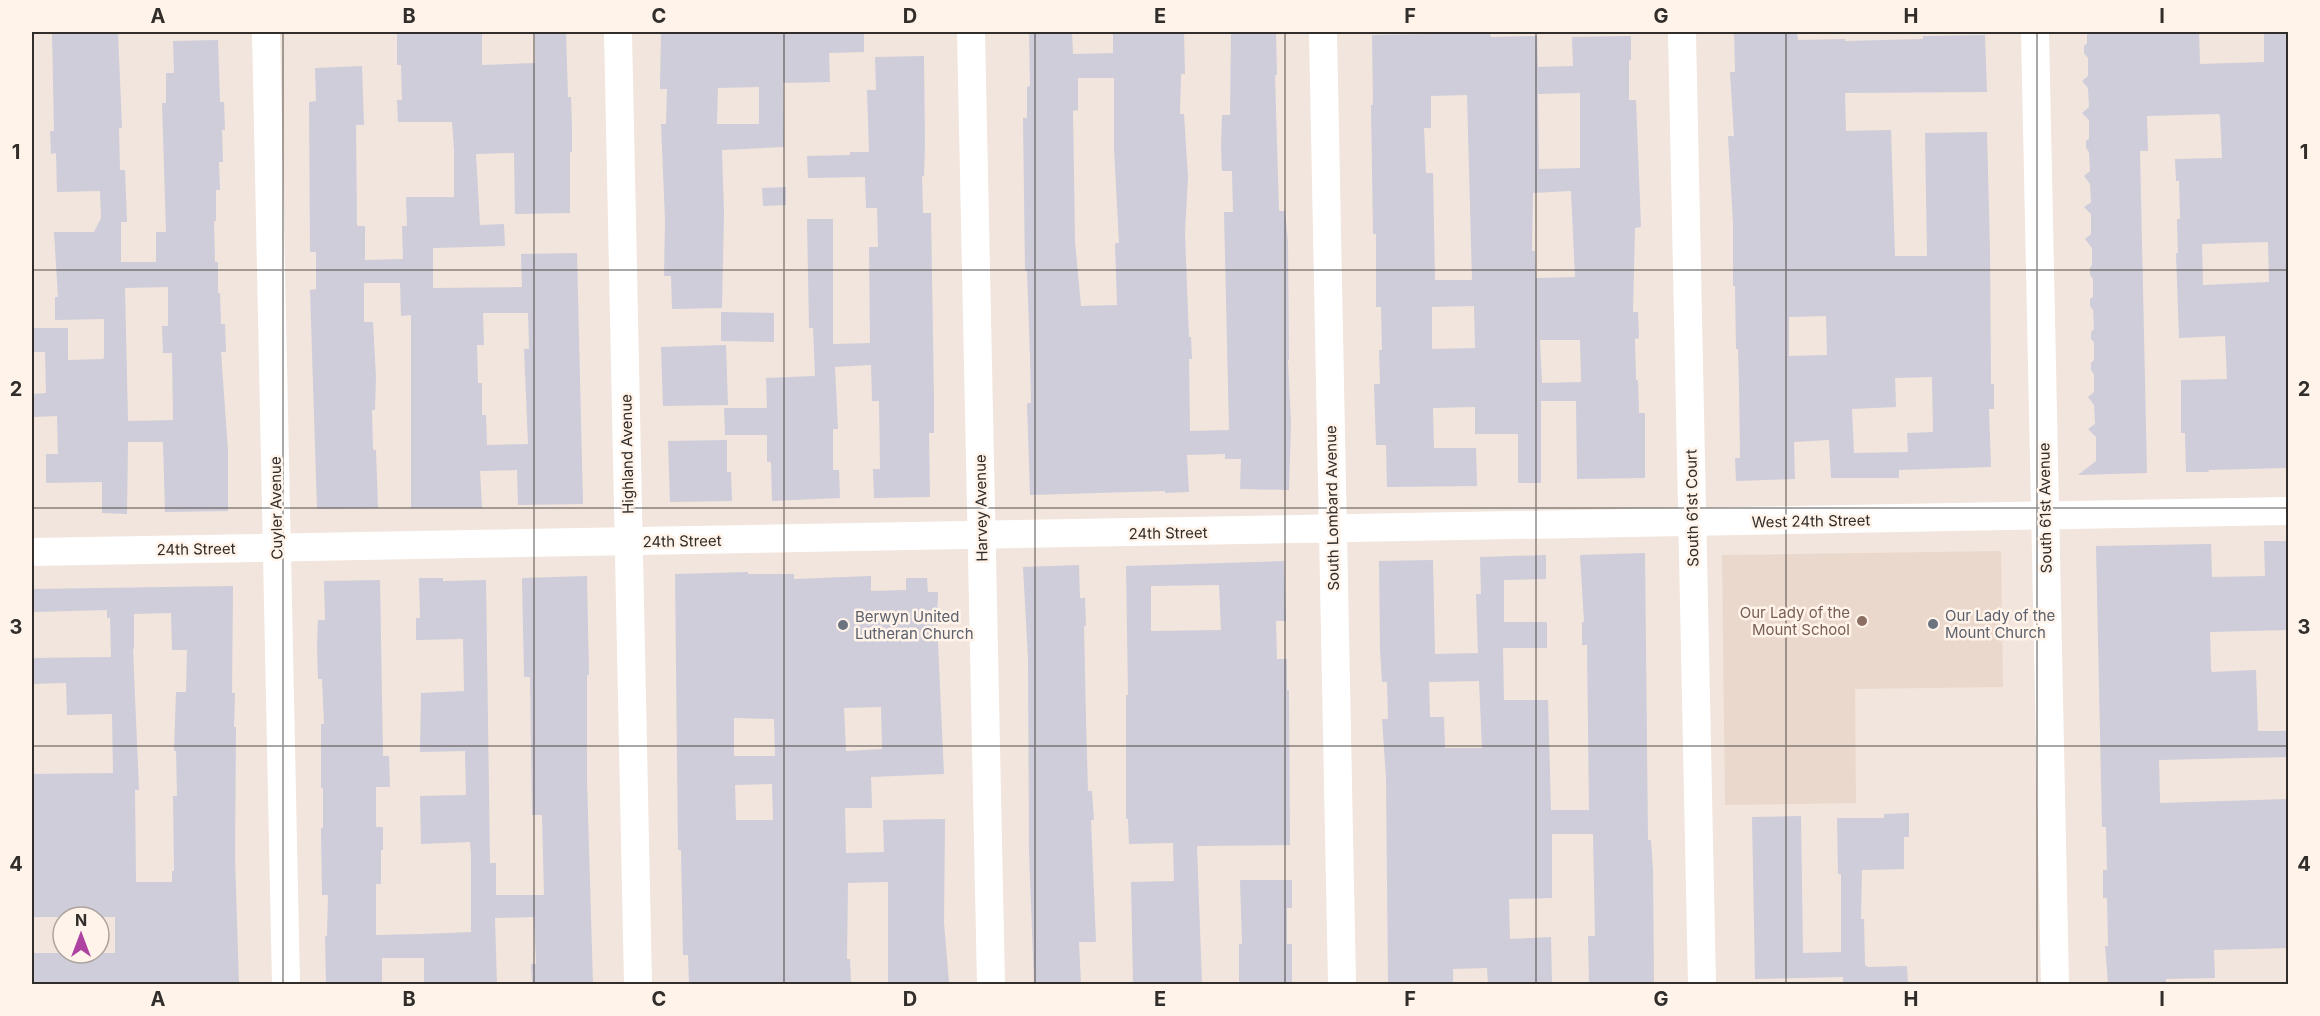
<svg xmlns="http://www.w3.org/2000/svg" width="2320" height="1016" viewBox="0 0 2320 1016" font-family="Inter,sans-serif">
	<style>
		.built { fill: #ebd8cc }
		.building { fill: #cfcdd9; fill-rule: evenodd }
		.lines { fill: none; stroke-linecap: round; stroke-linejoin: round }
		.street { stroke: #fff; stroke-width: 28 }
		.grid { fill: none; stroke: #312d2a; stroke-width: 1.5; stroke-opacity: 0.55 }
		.education-dot { fill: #8d6e63; stroke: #fff3ea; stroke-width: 2 }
		.worship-dot { fill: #6b7280; stroke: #fff3ea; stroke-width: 2 }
		.labels { text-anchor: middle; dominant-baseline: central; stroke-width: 5; stroke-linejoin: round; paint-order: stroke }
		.street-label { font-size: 15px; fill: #312d2a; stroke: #fff3ea }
		.education-label { font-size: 15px; fill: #785e54; stroke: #fff3ea; text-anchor: end }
		.worship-label { font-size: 15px; fill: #5b616d; stroke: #fff3ea; text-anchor: start }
		.neatline { fill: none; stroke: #312d2a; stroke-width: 2 }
		.grid-label { font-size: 20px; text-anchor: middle; font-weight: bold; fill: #312d2a }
	</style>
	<rect width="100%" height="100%" fill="#f1e5dd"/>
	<polygon class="built" points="2001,551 2003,687 1855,689 1856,803 1725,805 1722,555"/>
	<g class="building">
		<path d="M 52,32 L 118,32 L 122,128 L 119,128 L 120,170 L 125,170 L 127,222 L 121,222 L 121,262 L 156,262 L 156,232 L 166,232 L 162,103 L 166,103 L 166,73 L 174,73 L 173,41 L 218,40 L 220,102 L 224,102 L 225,130 L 222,130 L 223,162 L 219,162 L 220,190 L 216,190 L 216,221 L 214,221 L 215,262 L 218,262 L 218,293 L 220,293 L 221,324 L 225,324 L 226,352 L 221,352 L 228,451 L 228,511 L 165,512 L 163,442 L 128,442 L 127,514 L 102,513 L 102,482 L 46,483 L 46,454 L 58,454 L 57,416 L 32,417 L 32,394 L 46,393 L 45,352 L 32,352 L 32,328 L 68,328 L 68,360 L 103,359 L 104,357 L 104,319 L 55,320 L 55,297 L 58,297 L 54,232 L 94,232 L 101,218 L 100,191 L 57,192 L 56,153 L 51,154 L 50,131 L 54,131 ZM 168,287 L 168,326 L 162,326 L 163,353 L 172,353 L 173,420 L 128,421 L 125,288 Z"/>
		<path d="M 566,32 L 568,97 L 571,97 L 572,128 L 572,152 L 570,152 L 570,213 L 515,214 L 514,153 L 476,154 L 480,225 L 504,224 L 505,246 L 433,248 L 433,288 L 522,287 L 521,254 L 577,253 L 583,504 L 518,505 L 517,470 L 480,471 L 482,508 L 411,508 L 411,315 L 401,316 L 400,283 L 364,283 L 364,322 L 373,322 L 376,377 L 375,410 L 372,410 L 373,450 L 376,450 L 378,508 L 317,509 L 310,290 L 316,289 L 316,252 L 310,252 L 309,102 L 316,101 L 315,68 L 362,66 L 364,125 L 356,125 L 357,226 L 365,226 L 365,260 L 403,259 L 402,226 L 407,226 L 406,197 L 454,197 L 454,150 L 452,122 L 398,122 L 397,100 L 402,100 L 401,65 L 397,65 L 397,34 L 482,34 L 482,65 L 535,63 L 535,33 ZM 483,313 L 528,313 L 529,349 L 524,349 L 528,444 L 487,445 L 486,415 L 482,415 L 482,383 L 478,383 L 477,345 L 484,345 Z"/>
		<path d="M 661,32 L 864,32 L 864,52 L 829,53 L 830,82 L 783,83 L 784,147 L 722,150 L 724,213 L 722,308 L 672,309 L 671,276 L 664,276 L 665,220 L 661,124 L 666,124 L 667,89 L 660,89 ZM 759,87 L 759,124 L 717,124 L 718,88 Z"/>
		<path d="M 1029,32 L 1072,32 L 1073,54 L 1113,53 L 1113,32 L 1184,32 L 1185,74 L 1181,74 L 1180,114 L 1184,114 L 1188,177 L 1185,233 L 1189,337 L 1191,337 L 1192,359 L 1189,359 L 1190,431 L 1229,430 L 1224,212 L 1233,212 L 1232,171 L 1222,171 L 1221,147 L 1222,115 L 1230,115 L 1231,32 L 1276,32 L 1277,75 L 1275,75 L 1279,211 L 1285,211 L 1288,242 L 1289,360 L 1288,360 L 1291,423 L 1289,490 L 1240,489 L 1241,459 L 1225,459 L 1225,454 L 1187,455 L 1189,492 L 1165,493 L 1165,491 L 1030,495 L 1027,403 L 1031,403 L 1030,357 L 1027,271 L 1025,271 L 1023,118 L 1027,118 L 1027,87 L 1030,86 ZM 1078,78 L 1114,78 L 1114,149 L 1119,243 L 1115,243 L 1117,305 L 1081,306 L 1075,242 L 1074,174 L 1073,111 L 1078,110 Z"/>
		<path d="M 1734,32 L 1797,32 L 1798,40 L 1845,39 L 1845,41 L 1923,39 L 1923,36 L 1985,35 L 1987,92 L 1845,93 L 1846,131 L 1891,130 L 1895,256 L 1927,256 L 1925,133 L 1987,132 L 1990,250 L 1991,384 L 1994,384 L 1994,409 L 1989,409 L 1991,467 L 1899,470 L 1899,478 L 1831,478 L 1829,440 L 1794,442 L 1795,479 L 1736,481 L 1735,458 L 1740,458 L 1739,388 L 1738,349 L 1736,349 L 1735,286 L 1733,286 L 1733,223 L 1728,136 L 1734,136 L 1730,72 L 1735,72 ZM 1826,316 L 1827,355 L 1789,356 L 1789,317 ZM 1932,377 L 1933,432 L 1907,433 L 1908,452 L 1854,453 L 1852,409 L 1896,407 L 1895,378 Z"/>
		<path d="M 2199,32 L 2200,64 L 2264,62 L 2264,32 L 2289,32 L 2289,468 L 2208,470 L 2209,472 L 2186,472 L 2185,433 L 2181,433 L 2181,380 L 2227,379 L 2225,336 L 2179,338 L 2176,253 L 2178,253 L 2177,219 L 2180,219 L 2179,181 L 2176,181 L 2175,159 L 2222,158 L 2220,117 L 2219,114 L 2147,116 L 2148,151 L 2140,151 L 2147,473 L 2078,475 L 2096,461 L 2096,437 L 2088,429 L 2095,424 L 2094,405 L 2088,397 L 2094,392 L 2094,374 L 2091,370 L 2091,363 L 2094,360 L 2094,342 L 2091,339 L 2091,332 L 2094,329 L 2093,310 L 2090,306 L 2090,299 L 2093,297 L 2093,279 L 2090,275 L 2090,268 L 2092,265 L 2092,248 L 2085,239 L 2091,234 L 2091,214 L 2084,207 L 2091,202 L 2090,184 L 2084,176 L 2090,171 L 2089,152 L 2086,148 L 2086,141 L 2089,139 L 2089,120 L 2082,113 L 2089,107 L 2088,88 L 2082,81 L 2088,76 L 2088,58 L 2084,53 L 2084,46 L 2087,43 L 2087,34 ZM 2268,242 L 2269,282 L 2203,285 L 2202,244 Z"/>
		<path d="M 1490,33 L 1491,37 L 1537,36 L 1538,67 L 1573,66 L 1572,37 L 1631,36 L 1631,60 L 1629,60 L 1629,100 L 1636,100 L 1641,227 L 1635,228 L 1633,312 L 1638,312 L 1639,338 L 1635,339 L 1636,380 L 1638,380 L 1639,413 L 1645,413 L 1645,478 L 1577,479 L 1576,401 L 1541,401 L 1541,483 L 1518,483 L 1518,434 L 1475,434 L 1475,407 L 1433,408 L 1434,448 L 1476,448 L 1477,486 L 1387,487 L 1386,445 L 1376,445 L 1374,384 L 1380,384 L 1379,350 L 1382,350 L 1381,307 L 1376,307 L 1376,234 L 1373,234 L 1371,105 L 1373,105 L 1372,35 ZM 1580,93 L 1580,168 L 1539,169 L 1538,94 ZM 1467,95 L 1472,280 L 1435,280 L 1433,173 L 1426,173 L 1424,128 L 1431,128 L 1431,96 ZM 1571,191 L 1575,277 L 1536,278 L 1535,251 L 1532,251 L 1533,193 ZM 1474,306 L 1475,348 L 1432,349 L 1432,307 ZM 1540,340 L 1580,340 L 1581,382 L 1542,383 Z"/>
		<polygon points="924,56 925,145 924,176 922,176 923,213 931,213 934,400 934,433 929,433 930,497 874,498 873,469 880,469 879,401 872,401 871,365 835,367 838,429 833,429 833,470 839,470 840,498 772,501 771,462 767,462 767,435 725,435 724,408 767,408 766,378 815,376 813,328 809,328 807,219 833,219 833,344 870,343 869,247 878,247 877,208 866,208 865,177 808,178 807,156 850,155 850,152 869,152 867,90 876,90 875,57"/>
		<polygon points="786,187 786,205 763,206 762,188"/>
		<polygon points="721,312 774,313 774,342 721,341"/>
		<polygon points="726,345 728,405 663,406 661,347"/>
		<polygon points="727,440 727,472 731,472 732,501 670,502 668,441"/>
		<polygon points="2264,541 2289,541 2289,630 2210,632 2211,669 2212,672 2256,670 2258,731 2289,731 2289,757 2159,760 2160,798 2160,803 2289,799 2289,948 2214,950 2215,978 2166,979 2166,984 2108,984 2105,946 2108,946 2107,898 2103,898 2103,870 2107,870 2106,827 2102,827 2096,546 2211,544 2212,577 2265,576"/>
		<path d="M 1645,553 L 1648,840 L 1651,840 L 1653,870 L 1654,984 L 1589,984 L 1588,936 L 1595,936 L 1593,834 L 1552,834 L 1552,898 L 1509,899 L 1510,939 L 1551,937 L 1552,984 L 1488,984 L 1487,968 L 1453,969 L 1453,984 L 1388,984 L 1386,778 L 1382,719 L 1388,719 L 1387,682 L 1382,682 L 1380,650 L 1379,561 L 1433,560 L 1435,654 L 1478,653 L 1476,594 L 1481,594 L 1480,557 L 1546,555 L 1546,579 L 1504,580 L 1504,622 L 1547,622 L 1547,648 L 1503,648 L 1504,700 L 1548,700 L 1551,810 L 1589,810 L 1587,645 L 1582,645 L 1582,622 L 1584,622 L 1580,555 ZM 1479,681 L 1482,748 L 1445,748 L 1444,717 L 1430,717 L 1429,682 Z"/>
		<path d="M 1284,561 L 1286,621 L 1276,621 L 1277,659 L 1287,659 L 1287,690 L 1289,690 L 1290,845 L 1197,846 L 1202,984 L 1133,984 L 1131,882 L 1174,881 L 1173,843 L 1129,844 L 1128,819 L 1126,819 L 1126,695 L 1128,695 L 1126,566 ZM 1219,585 L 1221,630 L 1151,631 L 1151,586 Z"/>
		<polygon points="1079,565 1080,598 1085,598 1086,626 1084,626 1086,720 1088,791 1092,791 1094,820 1091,820 1096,942 1079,942 1081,984 1034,984 1029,852 1028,659 1023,567"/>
		<path d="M 748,572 L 748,574 L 794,574 L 794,579 L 871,576 L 871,591 L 906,590 L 906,578 L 927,578 L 928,592 L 938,592 L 937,622 L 944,774 L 871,777 L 872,808 L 845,808 L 846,853 L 884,852 L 883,820 L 945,819 L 944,923 L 949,982 L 888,983 L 888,882 L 848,883 L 847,959 L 850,959 L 851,983 L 689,984 L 688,955 L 683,955 L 681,850 L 678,850 L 675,574 ZM 881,707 L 882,749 L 846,751 L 844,708 ZM 734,718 L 774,719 L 775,756 L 734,756 ZM 772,784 L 773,820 L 736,820 L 735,785 Z"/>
		<polygon points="587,576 589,675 587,675 587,780 593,984 532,984 531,964 536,964 534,917 495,918 497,984 424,984 424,958 382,958 382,984 326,984 325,936 327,936 328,895 322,895 321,828 323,828 323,788 321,788 321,724 324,724 322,679 318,679 317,644 318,620 325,620 324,581 380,580 383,756 389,756 390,787 376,787 376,827 383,827 383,850 381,850 381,884 376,884 376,935 423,934 471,932 471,855 470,842 421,844 420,796 466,795 465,751 420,752 421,693 464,691 464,689 463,639 416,640 416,618 420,618 419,578 443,578 443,581 486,580 490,863 496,863 496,895 544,895 542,815 532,815 530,677 524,677 522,578"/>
		<path d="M 233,586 L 232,693 L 235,693 L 234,727 L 236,727 L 235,858 L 239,984 L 32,984 L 32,953 L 115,953 L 115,917 L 32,917 L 32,774 L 113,773 L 112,714 L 67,715 L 66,683 L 32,684 L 32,658 L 111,657 L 110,618 L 107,618 L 107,610 L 32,612 L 32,589 ZM 171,613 L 172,650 L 187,650 L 186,692 L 176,692 L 174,751 L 176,751 L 177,796 L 173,796 L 174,871 L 172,871 L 172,882 L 136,882 L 135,790 L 139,790 L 133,649 L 134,649 L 134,614 Z"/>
		<polygon points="1909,813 1909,837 1904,837 1904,869 1862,870 1861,919 1864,919 1865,965 1868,967 1907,966 1908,984 1843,984 1843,977 1755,979 1752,817 1801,816 1803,953 1841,952 1841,874 1838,874 1837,818 1884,818 1884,814"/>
		<polygon points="1240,880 1292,880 1292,908 1287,908 1287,944 1292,944 1292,984 1239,984 1239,944 1242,944"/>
	</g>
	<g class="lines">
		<g class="street">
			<polyline points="266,32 286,984"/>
			<polyline points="618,32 638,984"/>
			<polyline points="971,32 991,984"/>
			<polyline points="1323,32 1342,984"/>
			<polyline points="1682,32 1702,984"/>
			<polyline points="2035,32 2055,984"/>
			<polyline points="32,552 2288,511"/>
		</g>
	</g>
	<path class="grid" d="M 283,32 L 283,984M 534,32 L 534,984M 784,32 L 784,984M 1035,32 L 1035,984M 1285,32 L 1285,984M 1536,32 L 1536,984M 1786,32 L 1786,984M 2037,32 L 2037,984M 32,270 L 2288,270M 32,508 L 2288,508M 32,746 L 2288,746"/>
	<circle class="education-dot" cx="1862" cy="621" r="6"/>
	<g class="worship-dot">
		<circle cx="1933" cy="624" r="6"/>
		<circle cx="843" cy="625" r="6"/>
	</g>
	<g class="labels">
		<g class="street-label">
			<text transform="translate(627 454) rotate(-91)">Highland Avenue</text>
			<text transform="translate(276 508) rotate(-91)">Cuyler Avenue</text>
			<text transform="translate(981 508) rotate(-91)">Harvey Avenue</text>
			<text transform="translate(1332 508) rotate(-91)">South Lombard Avenue</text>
			<text transform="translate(1692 508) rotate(-91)">South 61st Court</text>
			<text transform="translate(2045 508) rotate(-91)">South 61st Avenue</text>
			<text transform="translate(1811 521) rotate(-1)">West 24th Street</text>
			<text transform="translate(1168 533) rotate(-1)">24th Street</text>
			<text transform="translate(682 541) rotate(-1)">24th Street</text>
			<text transform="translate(196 549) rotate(-1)">24th Street</text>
		</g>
		<g class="education-label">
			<text x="1850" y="612">Our Lady of the<tspan x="1850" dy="17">Mount School</tspan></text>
		</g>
		<g class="worship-label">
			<text x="1945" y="615">Our Lady of the<tspan x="1945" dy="17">Mount Church</tspan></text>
			<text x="855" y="616">Berwyn United<tspan x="855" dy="17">Lutheran Church</tspan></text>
		</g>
	</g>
	<rect width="2320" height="1016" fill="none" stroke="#fff3ea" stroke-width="66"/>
	<g transform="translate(81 935)"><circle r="28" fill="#fff3ea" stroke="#ada49d" stroke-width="1.5"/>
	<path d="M0-4.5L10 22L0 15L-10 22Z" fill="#ae42a1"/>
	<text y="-9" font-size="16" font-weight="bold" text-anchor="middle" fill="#312d2a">N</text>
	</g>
	<rect x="33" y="33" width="2254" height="950" class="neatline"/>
	<g class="grid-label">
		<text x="158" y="23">A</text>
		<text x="409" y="23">B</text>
		<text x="659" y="23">C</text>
		<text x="910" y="23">D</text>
		<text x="1160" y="23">E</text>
		<text x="1410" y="23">F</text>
		<text x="1661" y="23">G</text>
		<text x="1911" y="23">H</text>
		<text x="2162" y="23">I</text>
		<text x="16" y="159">1</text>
		<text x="2304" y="159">1</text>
		<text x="16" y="396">2</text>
		<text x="2304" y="396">2</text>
		<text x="16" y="634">3</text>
		<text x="2304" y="634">3</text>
		<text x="16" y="871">4</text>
		<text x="2304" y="871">4</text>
		<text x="158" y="1006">A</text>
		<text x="409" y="1006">B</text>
		<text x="659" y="1006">C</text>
		<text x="910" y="1006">D</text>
		<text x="1160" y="1006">E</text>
		<text x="1410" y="1006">F</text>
		<text x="1661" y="1006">G</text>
		<text x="1911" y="1006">H</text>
		<text x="2162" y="1006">I</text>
	</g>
</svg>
